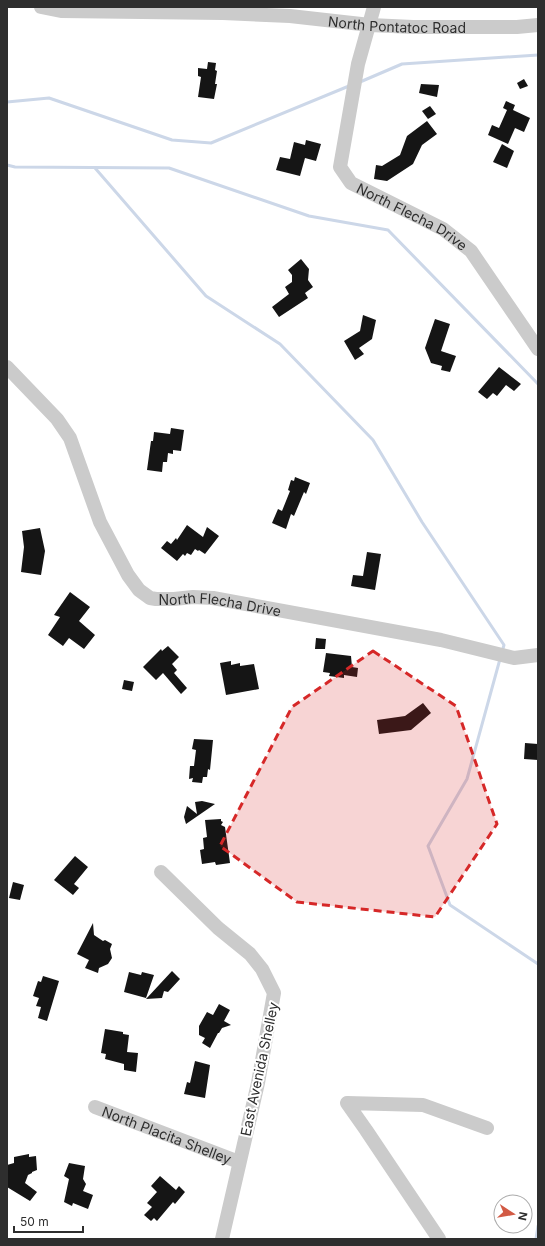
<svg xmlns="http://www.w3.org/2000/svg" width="545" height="1246" viewBox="0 0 545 1246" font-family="Inter,sans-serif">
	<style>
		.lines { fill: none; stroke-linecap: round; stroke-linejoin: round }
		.stream { stroke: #ccd7e8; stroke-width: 3 }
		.building { fill: #151515 }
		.minor { stroke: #cbcbcb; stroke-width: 14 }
		.marked { fill: #d62828; fill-opacity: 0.2; stroke: #d62828; stroke-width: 3; stroke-dasharray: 8 5; stroke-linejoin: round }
		.labels { text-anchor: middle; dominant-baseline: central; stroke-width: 4; stroke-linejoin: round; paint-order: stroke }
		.street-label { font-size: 14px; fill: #2e2e2e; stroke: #fff }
	</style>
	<rect width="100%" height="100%" fill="#fff"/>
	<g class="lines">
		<g class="stream">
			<polyline points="360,82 402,64 538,55"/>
			<polyline points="7,102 49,98 172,140 211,143 349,86"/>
			<polyline points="7,165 15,167 169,168 309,216 388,230 538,384"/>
			<polyline points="95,168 206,296 280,344 373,440 422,522 504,645 502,652"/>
			<polyline points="500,659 467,779 428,846 450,905 538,964"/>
			<polyline points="536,1239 538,1226"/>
		</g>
	</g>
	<g class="building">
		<polygon points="208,62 216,63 215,70 217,71 215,84 217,84 214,99 198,97 201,77 198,76 198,68 207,69"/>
		<polygon points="524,79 528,86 520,89 517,83"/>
		<polygon points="421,84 439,85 437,97 419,93"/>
		<polygon points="506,101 515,105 513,110 530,118 524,132 515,128 508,144 488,135 492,125 499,128 507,110 503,108"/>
		<polygon points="430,106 436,114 428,119 422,111"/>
		<polygon points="427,121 437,134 422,145 413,164 387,181 374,179 376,165 382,166 400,155 407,136"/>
		<polygon points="306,140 321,144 316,161 305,158 300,176 276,170 280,157 290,159 294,142 305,145"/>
		<polygon points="502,144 514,151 507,168 493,162"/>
		<polygon points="301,259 309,269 308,280 313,287 305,293 308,298 279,317 272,307 289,294 285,287 292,282 292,275 288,270"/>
		<polygon points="363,315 376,320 372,339 359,348 364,354 355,360 344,341 360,331"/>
		<polygon points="435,319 450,324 441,351 456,356 450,372 441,370 442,366 431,363 425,348"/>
		<polygon points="499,367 521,384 514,391 506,385 497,396 493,393 487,399 478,392"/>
		<polygon points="171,428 184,430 181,451 173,450 173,454 168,453 167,462 163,462 162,472 147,470 151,441 153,441 154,432 170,434"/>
		<polygon points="295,477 310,483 306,494 304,492 294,516 291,514 286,529 272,523 278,509 282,511 290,491 288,490 291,480 294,481"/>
		<polygon points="187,525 203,537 207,527 219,536 205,554 199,550 198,551 195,549 191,555 187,553 185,556 183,554 177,561 161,548 167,541 171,544 176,538 177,540"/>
		<polygon points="40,528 45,551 41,575 21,572 24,547 22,531"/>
		<polygon points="367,552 381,554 375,590 351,586 353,575 363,576"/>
		<polygon points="70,592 90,607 79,621 95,635 84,649 69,638 63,646 48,635 60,617 54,615"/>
		<polygon points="316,638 326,639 325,649 315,649"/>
		<polygon points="168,646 179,657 172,664 177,670 174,673 187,688 181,694 163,673 156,680 143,667 161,649 162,651"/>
		<polygon points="326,653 351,656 352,667 358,668 357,677 344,675 344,678 329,676 330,673 323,672"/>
		<polygon points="231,661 231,665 240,663 240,666 254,664 259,689 226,695 220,663"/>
		<polygon points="124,680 134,682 132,691 122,689"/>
		<polygon points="423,703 431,713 411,730 379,734 377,720 405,716"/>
		<polygon points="194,739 213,740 210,770 208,769 207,777 203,777 202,783 192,782 193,778 189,779 190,766 194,766 196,750 192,749"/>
		<polygon points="525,743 538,744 538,760 524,759"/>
		<polygon points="202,801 215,804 186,824 184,817 187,806 197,814 195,802"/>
		<polygon points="221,819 221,821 223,822 221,825 225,827 230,863 216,865 215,862 202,864 200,850 204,849 203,838 207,837 205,820"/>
		<polygon points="75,856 88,867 74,884 79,888 73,895 54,880"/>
		<polygon points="13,882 24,885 20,900 9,898"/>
		<polygon points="93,923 94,935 103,941 105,940 112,944 110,949 112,958 108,964 99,968 98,973 85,968 89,960 77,954"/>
		<polygon points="172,971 180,979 168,992 164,991 162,998 146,999"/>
		<polygon points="129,972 141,975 142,972 154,975 146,998 124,992"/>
		<polygon points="43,976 59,981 47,1021 38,1018 41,1007 36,1006 39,998 33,996 38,981 41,982"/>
		<polygon points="219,1004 230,1010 224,1021 231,1025 222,1028 219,1033 218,1033 210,1048 202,1043 205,1038 199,1035 199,1026 207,1012 213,1015"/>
		<polygon points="105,1029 123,1032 123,1034 129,1035 127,1052 138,1053 136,1072 124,1070 124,1064 105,1059 106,1054 101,1053"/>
		<polygon points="195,1061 210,1065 205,1098 184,1094 187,1082 190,1083"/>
		<polygon points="29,1154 29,1157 36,1156 37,1170 32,1172 32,1173 28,1175 25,1183 37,1192 30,1201 7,1187 7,1165 14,1163 14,1157"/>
		<polygon points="69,1163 85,1166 83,1179 86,1184 83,1191 93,1195 88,1209 73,1203 72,1206 64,1202 69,1179 64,1176"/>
		<polygon points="160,1176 176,1190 179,1186 185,1192 175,1204 173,1202 157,1221 154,1218 151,1221 144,1215 152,1207 147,1203 157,1192 151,1186"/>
	</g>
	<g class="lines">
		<g class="minor">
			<path id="s1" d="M 41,7 L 61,11 L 223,13 L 290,16 L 370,25 L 413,27 L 517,27 L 538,25"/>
			<path id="s2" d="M 374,7 L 358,64 L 340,167 L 351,183 L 443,229 L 471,251 L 538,349"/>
			<path id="s3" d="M 7,367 L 57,419 L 70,438 L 100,522 L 128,575 L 139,590 L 150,598 L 156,599 L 174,599 L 193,597 L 213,598 L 441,640 L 514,658 L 538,655"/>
			<polyline points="161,872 218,928 250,954 262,969 274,993 258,1083 222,1239"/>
			<path id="s4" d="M 95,1107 L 239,1162"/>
			<polyline points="439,1239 366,1130 347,1103 423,1105 487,1128"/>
		</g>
	</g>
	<path class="marked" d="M 373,651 L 456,706 L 497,824 L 435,917 L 297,902 L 220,846 L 292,707 Z"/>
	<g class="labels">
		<g class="street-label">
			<text stroke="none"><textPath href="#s1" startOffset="357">North Pontatoc Road</textPath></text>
			<text stroke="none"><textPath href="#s2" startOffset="253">North Flecha Drive</textPath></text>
			<text stroke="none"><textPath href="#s3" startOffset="347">North Flecha Drive</textPath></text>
			<text transform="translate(259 1069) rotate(-78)">East Avenida Shelley</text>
			<text stroke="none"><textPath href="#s4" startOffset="77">North Placita Shelley</textPath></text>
		</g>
	</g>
	<rect width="545" height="1246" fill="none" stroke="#2e2e2e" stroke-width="16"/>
	<g transform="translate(513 1214) rotate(102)"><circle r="19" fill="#ffffff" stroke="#ababab"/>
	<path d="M0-3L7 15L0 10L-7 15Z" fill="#d25a44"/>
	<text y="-6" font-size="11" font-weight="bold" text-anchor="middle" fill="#2e2e2e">N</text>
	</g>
	<path d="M14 1226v6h69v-6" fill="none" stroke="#2e2e2e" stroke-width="2"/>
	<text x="20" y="1226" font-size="12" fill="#2e2e2e" stroke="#ffffff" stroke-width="3" paint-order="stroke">50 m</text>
</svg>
